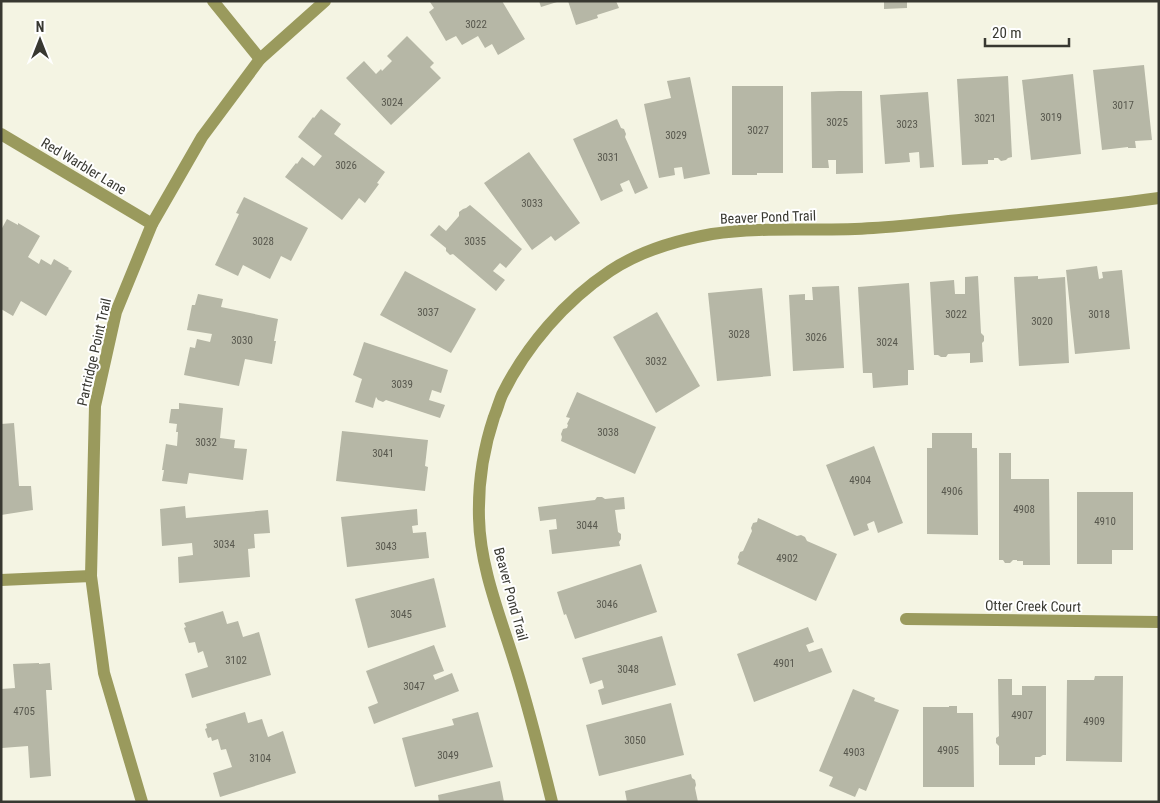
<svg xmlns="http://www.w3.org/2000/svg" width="1160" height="803" viewBox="0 0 1160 803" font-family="'Roboto Condensed',sans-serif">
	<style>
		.building { fill: #b6b7a6 }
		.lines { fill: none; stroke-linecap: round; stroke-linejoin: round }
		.minor { stroke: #9a9a5d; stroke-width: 12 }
		.labels { text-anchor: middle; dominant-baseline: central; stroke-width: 4; stroke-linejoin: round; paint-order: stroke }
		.number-label { font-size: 11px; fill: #58584e }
		.street-label { font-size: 14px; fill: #383831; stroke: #fff }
	</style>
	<rect width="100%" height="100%" fill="#f4f4e3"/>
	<g class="building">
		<polygon points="432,1 502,1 525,39 498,55 492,44 485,48 478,36 462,45 456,36 446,41 429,12 434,8 430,2"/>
		<polygon points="539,1 557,1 557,2 541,7"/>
		<polygon points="568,1 616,1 619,8 597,15 598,18 576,25"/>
		<polygon points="884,1 907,1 907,8 884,9"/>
		<polygon points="407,36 434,63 430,67 441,78 391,125 346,78 364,61 376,74 381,69 382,71 392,61 387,56"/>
		<polygon points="1144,65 1152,140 1135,141 1136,148 1128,148 1128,147 1102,150 1093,70"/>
		<polygon points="1073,74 1081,154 1031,160 1022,80"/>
		<polygon points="1008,76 1012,157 1008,158 1006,160 1001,161 998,158 994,158 994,160 988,160 988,164 962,165 957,79"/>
		<polygon points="690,77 710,174 684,179 682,167 674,168 675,175 659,178 644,104 671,98 667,81"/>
		<polygon points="732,86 783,86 783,173 757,173 757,175 732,175"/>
		<polygon points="839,91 862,91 863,173 836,174 836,160 828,160 829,168 812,168 811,92"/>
		<polygon points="928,92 934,167 920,168 919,152 909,153 910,162 885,164 880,95"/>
		<polygon points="321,109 341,124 334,134 385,172 377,183 379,184 365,203 359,198 342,220 285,177 296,163 297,164 302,157 314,166 322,156 298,137 313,117 314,118"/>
		<polygon points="617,119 621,128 624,129 626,134 625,137 648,188 635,194 629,180 620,184 623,191 601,201 573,139"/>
		<polygon points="529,152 580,223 555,241 551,236 532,250 484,183"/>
		<polygon points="244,197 308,228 291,261 281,256 270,279 243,265 238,276 215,265 239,214 236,213"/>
		<polygon points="470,205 522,249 506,268 500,263 493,271 505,280 496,291 453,254 450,255 446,251 446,248 430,235 439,225 446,231 459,216 459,212 463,209 466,208"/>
		<polygon points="7,219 18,225 18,223 40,236 28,257 39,264 41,259 51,265 54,259 69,268 68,269 72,271 46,316 21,301 13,316 1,309 1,230"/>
		<polygon points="1097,266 1099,279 1103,278 1102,272 1122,270 1130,349 1075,354 1066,270"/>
		<polygon points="405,271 476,309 451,353 380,315"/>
		<polygon points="978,276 981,333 984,336 984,341 982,343 983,362 970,363 970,353 948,354 946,357 941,357 938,355 934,355 930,282 954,280 955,294 965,294 965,277"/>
		<polygon points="1038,276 1038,279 1065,277 1069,363 1019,366 1014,277"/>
		<polygon points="909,283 914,370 908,370 908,385 873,388 872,373 863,373 858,287"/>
		<polygon points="839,286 844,368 793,371 789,295 805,294 805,300 813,300 812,287"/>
		<polygon points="762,288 771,376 717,381 708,293"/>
		<polygon points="198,294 223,299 221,307 278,319 274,341 276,341 272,364 245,359 239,386 184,375 190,347 195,348 197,339 210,342 212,334 187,330 192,305 195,305"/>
		<polygon points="657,312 700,386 656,413 613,337"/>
		<polygon points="364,342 448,370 441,393 432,390 429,400 445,405 440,418 386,400 383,402 378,400 376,397 373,408 355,402 362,379 353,375"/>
		<polygon points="577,392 656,427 635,474 561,441 562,437 561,434 563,429 567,428 568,425 567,424 570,418 566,417"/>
		<polygon points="179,403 223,408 220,438 235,440 234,448 247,449 243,480 189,473 187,484 162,481 164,470 162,470 166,444 177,446 178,432 176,432 177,424 169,423 171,409 179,409"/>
		<polygon points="14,423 19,486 31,486 33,510 1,515 1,424"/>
		<polygon points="342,431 428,440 425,466 428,467 425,491 336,481"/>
		<polygon points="932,433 972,433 972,448 977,448 978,535 927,534 927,448 932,448"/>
		<polygon points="874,446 903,523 878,533 874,521 867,524 869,530 854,536 826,465"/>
		<polygon points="999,453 1011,453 1011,479 1049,479 1050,565 1023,565 1023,561 1017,561 1017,560 1013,560 1010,563 1005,563 1003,560 999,560"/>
		<polygon points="1077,492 1133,492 1133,550 1112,550 1112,564 1077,564"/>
		<polygon points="597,497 602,497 605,499 624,497 625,509 615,510 618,532 621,534 621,539 619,542 620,546 552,554 549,530 557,529 556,519 540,521 538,507 595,500"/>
		<polygon points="185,506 186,518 268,510 270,533 254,534 255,548 248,549 250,577 179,583 178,557 193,555 192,543 162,546 160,509"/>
		<polygon points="417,509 418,525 412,526 413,533 426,532 429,558 347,567 341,517"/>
		<polygon points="758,518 797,536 801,535 805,537 807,541 837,554 816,601 737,564 739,560 738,557 740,552 743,551 752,531 751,528 753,523 757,522"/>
		<polygon points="641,564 657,612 575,639 566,614 564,615 557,592"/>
		<polygon points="434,578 446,627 368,648 355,599"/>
		<polygon points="223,611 227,624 238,621 243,637 259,632 271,675 192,698 185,674 208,667 203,651 198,653 195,642 189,643 184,628 186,627 184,623"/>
		<polygon points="808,627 814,642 806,645 809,652 822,648 832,672 754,702 737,654"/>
		<polygon points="662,636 676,685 602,705 598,690 604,688 602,680 590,684 582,658"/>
		<polygon points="434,645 444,671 433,675 435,680 452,673 459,691 374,724 368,707 378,703 366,671"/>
		<polygon points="39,663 39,664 50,663 52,690 46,690 51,776 30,778 28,746 2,748 1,689 15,688 13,664"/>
		<polygon points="1095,676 1123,676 1122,762 1066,761 1067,680 1094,680"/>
		<polygon points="998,679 1012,679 1012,695 1022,695 1022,686 1046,686 1046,755 1043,755 1040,757 1035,757 1035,765 999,765 999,746 996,743 996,738 999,736"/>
		<polygon points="853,689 875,698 874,701 899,710 866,791 859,788 855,797 829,786 833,777 819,771"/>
		<polygon points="671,703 684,755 599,776 586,725"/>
		<polygon points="949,706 957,706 957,713 973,713 974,787 923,787 923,707 949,707"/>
		<polygon points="245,712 248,723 262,719 268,737 283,731 296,773 220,797 213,773 232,767 226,749 221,750 218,739 212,741 211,737 208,738 205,729 207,728 206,724"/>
		<polygon points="478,712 493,767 415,787 402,738 454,725 452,719"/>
		<polygon points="691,774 692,778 695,780 696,785 695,788 698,802 627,802 625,791"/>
		<polygon points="500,781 504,802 439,802 438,795"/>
	</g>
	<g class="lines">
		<g class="minor">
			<polyline points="213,1 260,59"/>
			<polyline points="1,134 152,224"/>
			<polyline points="1,580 91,576"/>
			<polyline points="906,619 1159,622"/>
			<polyline points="142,802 104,673 91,576 95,406 116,312 152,224 202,137 260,59 325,1"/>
			<path d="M 552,802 C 540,753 528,705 513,658 C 499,613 480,566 479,518 C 478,484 483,450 494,417 C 497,410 499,402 502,395 C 526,346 565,301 610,271 C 640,251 678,240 712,234 C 765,226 820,232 873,228 C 906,226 938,222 970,219 C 1033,213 1096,207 1159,198"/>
		</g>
	</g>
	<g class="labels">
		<g class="number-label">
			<text x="476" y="24">3022</text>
			<text x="392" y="102">3024</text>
			<text x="1123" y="105">3017</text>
			<text x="1051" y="117">3019</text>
			<text x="985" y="118">3021</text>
			<text x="837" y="122">3025</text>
			<text x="907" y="124">3023</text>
			<text x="758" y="130">3027</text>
			<text x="676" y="135">3029</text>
			<text x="608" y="157">3031</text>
			<text x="346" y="165">3026</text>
			<text x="532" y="203">3033</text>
			<text x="263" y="241">3028</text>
			<text x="475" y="241">3035</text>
			<text x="428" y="312">3037</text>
			<text x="956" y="314">3022</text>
			<text x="1099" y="314">3018</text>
			<text x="1042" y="321">3020</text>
			<text x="739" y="334">3028</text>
			<text x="816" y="337">3026</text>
			<text x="242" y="340">3030</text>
			<text x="887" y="342">3024</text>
			<text x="656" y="361">3032</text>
			<text x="402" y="384">3039</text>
			<text x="608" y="432">3038</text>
			<text x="206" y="442">3032</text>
			<text x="383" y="453">3041</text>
			<text x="860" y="480">4904</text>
			<text x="952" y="491">4906</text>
			<text x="1024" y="509">4908</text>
			<text x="1105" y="521">4910</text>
			<text x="587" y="525">3044</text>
			<text x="224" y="544">3034</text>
			<text x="386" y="546">3043</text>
			<text x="787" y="558">4902</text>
			<text x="607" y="604">3046</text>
			<text x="401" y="614">3045</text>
			<text x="236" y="660">3102</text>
			<text x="784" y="663">4901</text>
			<text x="628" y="669">3048</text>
			<text x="414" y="686">3047</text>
			<text x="24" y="711">4705</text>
			<text x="1022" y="715">4907</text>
			<text x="1094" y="721">4909</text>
			<text x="635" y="740">3050</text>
			<text x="948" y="750">4905</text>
			<text x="854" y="752">4903</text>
			<text x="448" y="755">3049</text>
			<text x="260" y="758">3104</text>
		</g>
		<g class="street-label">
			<text transform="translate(84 166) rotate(31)">Red Warbler Lane</text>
			<text transform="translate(768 217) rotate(-2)">Beaver Pond Trail</text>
			<text transform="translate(94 352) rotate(-77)">Partridge Point Trail</text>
			<text transform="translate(511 594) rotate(75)">Beaver Pond Trail</text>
			<text transform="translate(1033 606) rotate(1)">Otter Creek Court</text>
		</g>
	</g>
	<rect width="1160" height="803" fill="none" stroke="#383831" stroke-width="5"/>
	<g transform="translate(40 40)" stroke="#ffffff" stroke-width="4" paint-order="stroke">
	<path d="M0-4L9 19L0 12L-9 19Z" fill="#383831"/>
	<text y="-8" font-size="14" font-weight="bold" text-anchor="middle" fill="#383831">N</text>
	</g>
	<path d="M985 38v8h84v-8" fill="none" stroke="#383831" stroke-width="2.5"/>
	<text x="992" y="38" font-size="15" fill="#383831" stroke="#ffffff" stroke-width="4" paint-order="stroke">20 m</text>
</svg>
